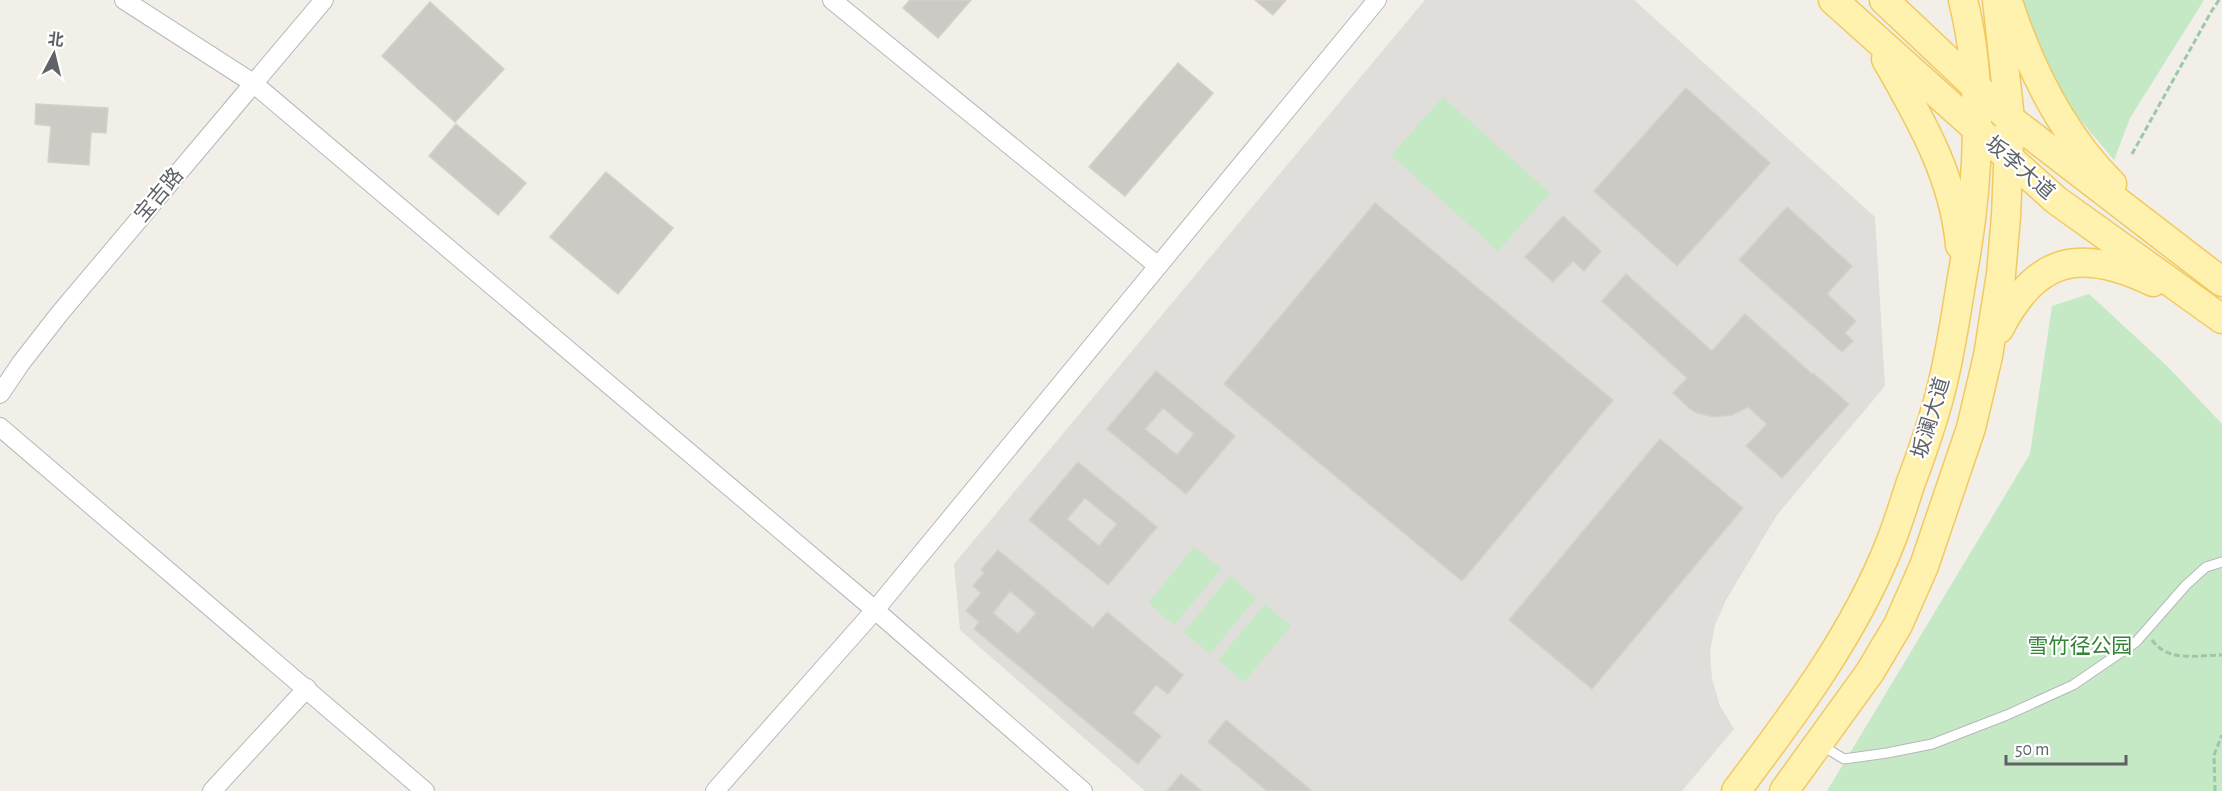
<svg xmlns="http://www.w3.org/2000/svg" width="2222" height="791" viewBox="0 0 2222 791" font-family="'Alegreya Sans','Noto Sans SC',sans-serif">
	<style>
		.industrial { fill: #e0deda }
		.green { fill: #c5e8c5 }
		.building { fill: #cccac5; stroke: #d6d1c6; stroke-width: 1.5; fill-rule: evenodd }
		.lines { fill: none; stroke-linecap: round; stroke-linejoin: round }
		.lane-casing { stroke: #b5b8bc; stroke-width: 11 }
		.street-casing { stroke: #b5b8bc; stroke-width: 20 }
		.primary-casing { stroke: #f2c960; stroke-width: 31 }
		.path { stroke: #9cc7a9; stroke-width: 3; stroke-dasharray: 6 3; stroke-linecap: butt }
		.lane { stroke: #fff; stroke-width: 9 }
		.street { stroke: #fff; stroke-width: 18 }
		.primary { stroke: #fff2af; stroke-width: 28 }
		.labels { text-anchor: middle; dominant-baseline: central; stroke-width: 4.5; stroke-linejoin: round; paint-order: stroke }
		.street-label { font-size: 21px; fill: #5f6368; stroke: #fff }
		.park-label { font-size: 21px; fill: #348238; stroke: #fff }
	</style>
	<rect width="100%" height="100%" fill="#f1efe8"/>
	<polygon class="industrial" points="1425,0 1634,0 1875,217 1885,386 1777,515 1726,600 1715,625 1710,652 1712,679 1720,706 1734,729 1682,791 1145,791 960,630 954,564"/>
	<g class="green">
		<polygon points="2020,0 2204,0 2130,118 2114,160 2049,83"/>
		<polygon points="1443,97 1550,193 1498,251 1391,155"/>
		<polygon points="2089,294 2166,365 2222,424 2222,791 1827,791 2030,454 2052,306"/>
		<polygon points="1194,547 1221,569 1174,625 1148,603"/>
		<polygon points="1230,576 1256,598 1210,654 1184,632"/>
		<polygon points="1265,604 1291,626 1244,682 1218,660"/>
	</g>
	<g class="building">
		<polygon points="910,0 971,0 938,38 903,8"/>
		<polygon points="1255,0 1286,0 1273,15"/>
		<polygon points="430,2 504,69 455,122 382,56"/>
		<polygon points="1178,63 1213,93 1125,196 1089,167"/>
		<polygon points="1686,88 1770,163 1677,266 1594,191"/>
		<polygon points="36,104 108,108 106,133 91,132 89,165 48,162 51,126 35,124"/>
		<polygon points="456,124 526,183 498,215 429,156"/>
		<polygon points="606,172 673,228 618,294 550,237"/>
		<polygon points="1375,203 1613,400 1462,581 1224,384"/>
		<polygon points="1787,207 1852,266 1827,294 1856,321 1845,333 1853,341 1842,352 1739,260"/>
		<polygon points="1563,216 1601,251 1584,271 1573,261 1553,282 1525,257"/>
		<polygon points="1626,274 1712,351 1745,314 1812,374 1813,373 1849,404 1782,478 1746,446 1767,424 1748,407 1732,415 1714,417 1697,413 1689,408 1673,393 1687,378 1602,301"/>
		<path d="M 1156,371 L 1235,436 L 1186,494 L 1107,429 ZM 1163,408 L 1194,434 L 1177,455 L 1145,429 Z"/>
		<polygon points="1660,439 1743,508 1592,689 1509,620"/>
		<path d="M 1078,462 L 1157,527 L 1108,585 L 1029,520 ZM 1085,498 L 1117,524 L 1099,546 L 1067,519 Z"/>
		<path d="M 998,550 L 1093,628 L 1107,612 L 1183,675 L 1168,694 L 1156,685 L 1133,713 L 1161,736 L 1138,764 L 974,629 L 979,622 L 966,611 L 981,593 L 973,586 L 984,573 L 981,570 ZM 1010,591 L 1036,613 L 1018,634 L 993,613 Z"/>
		<polygon points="1226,720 1312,791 1267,791 1219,751 1208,742"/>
		<polygon points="1181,774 1202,791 1167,791"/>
	</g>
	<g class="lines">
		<defs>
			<polyline id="lane" points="1821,745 1844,759 1887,753 1932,744 2007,715 2073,685 2136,642 2186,585 2206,567 2222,562"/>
			<g id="street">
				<polyline points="124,0 253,83 875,610 1083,791"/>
				<polyline points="832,0 1158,266"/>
				<polyline points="0,394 21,363 60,313 324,0"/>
				<polyline points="0,427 425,791"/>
				<polyline points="212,791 307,688"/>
				<polyline points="715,791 875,610 1377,0"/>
			</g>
			<g id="primary">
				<polyline points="1833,0 2056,200 2222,319"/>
				<polyline points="1884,0 2010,119 2222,282"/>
				<path d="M 2009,5 C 2031,71 2062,134 2112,184"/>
				<path d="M 1886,59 C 1919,117 1954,176 1960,245"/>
				<path d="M 1999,329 C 2036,257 2080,247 2153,282"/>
				<path d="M 1736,791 C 1795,713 1855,633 1891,541 C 1898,523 1904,504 1910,485 C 1922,453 1934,420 1942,386 C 1952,346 1957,306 1964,266 C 1979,181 1984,84 1963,0"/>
				<polyline points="1784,791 1870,672 1898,625 1924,566 1971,428 1988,356 2001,274 2006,216 2010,119 1997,0"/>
			</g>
		</defs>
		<use href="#lane" class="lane-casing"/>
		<use href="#street" class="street-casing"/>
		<use href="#primary" class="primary-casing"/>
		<g class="path">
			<polyline points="2132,154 2211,12 2219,0"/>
			<path d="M 2152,640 C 2169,663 2196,655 2222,655"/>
			<polyline points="2215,791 2214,755 2222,735"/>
		</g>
		<use href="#lane" class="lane"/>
		<use href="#street" class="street"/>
		<use href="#primary" class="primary"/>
	</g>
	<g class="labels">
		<g class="street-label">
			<text transform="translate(2020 168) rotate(41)">坂李大道</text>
			<text transform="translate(159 195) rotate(-50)">宝吉路</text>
			<text transform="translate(1931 418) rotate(-73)">坂澜大道</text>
		</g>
		<g class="park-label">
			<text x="2080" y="646">雪竹径公园</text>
		</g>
	</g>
	<g transform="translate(54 54) rotate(7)" stroke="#ffffff" stroke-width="4.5" paint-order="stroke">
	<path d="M0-4.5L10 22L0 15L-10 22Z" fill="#5f6368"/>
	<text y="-9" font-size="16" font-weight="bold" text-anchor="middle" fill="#5f6368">北</text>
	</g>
	<path d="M2006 755v9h120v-9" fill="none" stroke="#5f6368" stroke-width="3"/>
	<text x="2015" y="755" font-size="18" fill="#5f6368" stroke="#ffffff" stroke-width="4.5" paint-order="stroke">50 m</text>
</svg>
